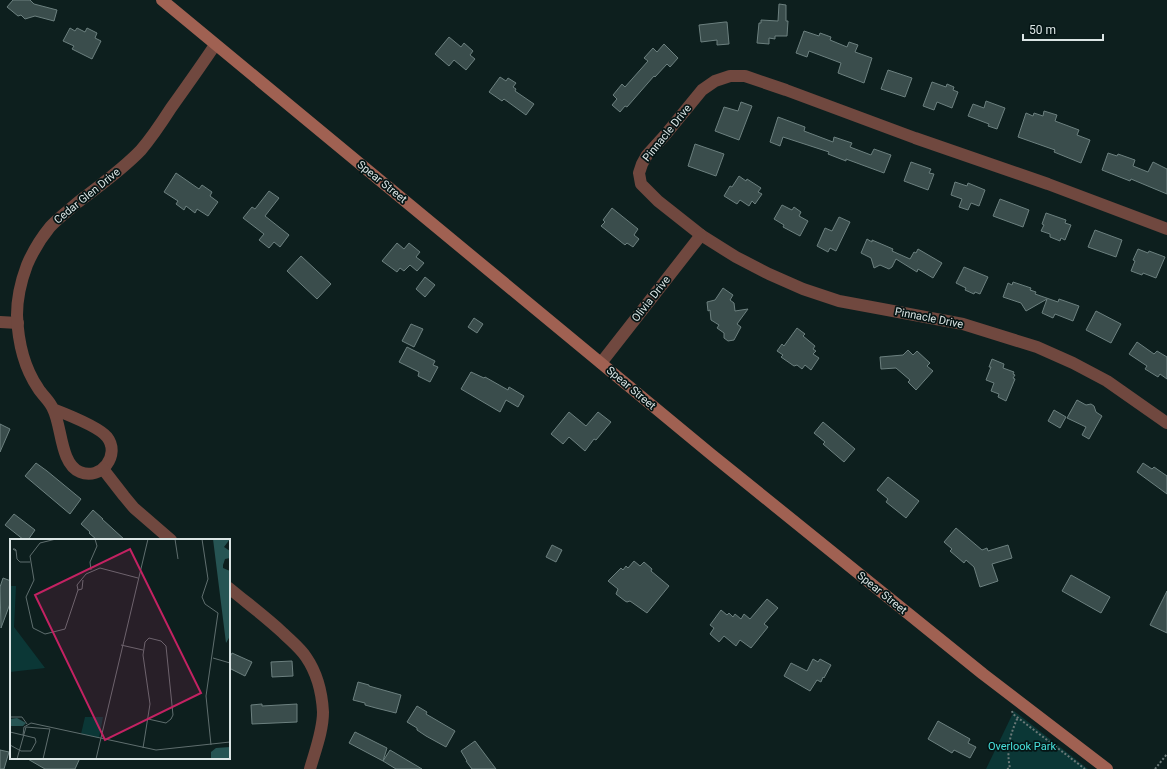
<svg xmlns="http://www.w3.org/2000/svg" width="1167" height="769" viewBox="0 0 1167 769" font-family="Roboto,sans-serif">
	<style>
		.green { fill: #0b3736 }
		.building { fill: #3a4d4c; stroke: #6c807f }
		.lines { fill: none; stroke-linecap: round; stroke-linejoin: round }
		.path { stroke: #6b7978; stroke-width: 2; stroke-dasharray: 2 2; stroke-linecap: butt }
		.street { stroke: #70483f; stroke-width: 12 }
		.secondary { stroke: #a06152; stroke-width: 12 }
		.labels { text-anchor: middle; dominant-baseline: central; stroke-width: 3.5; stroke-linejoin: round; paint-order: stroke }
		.street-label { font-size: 11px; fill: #dbe5e5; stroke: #051515 }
		.park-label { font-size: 11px; fill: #47e0dc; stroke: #051515 }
		.inset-road { fill: none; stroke: #5f6e6e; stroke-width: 1 }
		.view { fill: #c32262; fill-opacity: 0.15; stroke: #c32262; stroke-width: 2 }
		.inset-edge { fill: none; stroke: #dbe5e5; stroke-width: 2 }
	</style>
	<rect width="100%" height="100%" fill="#0d1f1e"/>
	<polygon class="green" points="1014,711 1088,769 986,769"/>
	<g class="building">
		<polygon points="13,0 30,0 34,4 57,10 54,21 35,16 25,19 21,15 18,16 7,7"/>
		<polygon points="779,4 786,5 786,21 788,21 787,36 775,36 775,39 769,38 769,44 757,43 759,23 761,23 761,20 778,21"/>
		<polygon points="725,22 727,22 729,44 717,45 717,40 701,42 699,25"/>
		<polygon points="70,28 75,31 77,28 85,32 87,28 97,33 95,38 101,41 92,59 72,49 74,46 63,41"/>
		<polygon points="804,31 819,36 820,33 831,37 830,40 847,47 849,42 858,45 855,52 872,58 864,83 838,73 841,63 809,51 807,57 796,53"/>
		<polygon points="449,37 461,47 464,43 473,51 470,55 475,59 466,70 454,60 449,66 435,54"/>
		<polygon points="664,44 678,58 670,67 667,64 655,77 654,76 627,107 625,106 620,112 612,105 617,99 613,95 622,84 625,87 648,61 644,58 653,48 657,52"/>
		<polygon points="888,70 912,78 905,97 881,89"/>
		<polygon points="500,77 506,81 508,78 516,83 513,87 516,89 515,91 534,104 526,115 504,99 502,101 489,92"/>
		<polygon points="932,82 946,87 947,84 954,87 953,90 958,92 952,108 937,102 934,110 923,106"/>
		<polygon points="986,101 1005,108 997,129 988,126 989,124 968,116 973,104 984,108"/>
		<polygon points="741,102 752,106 739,140 715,131 724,107 738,111"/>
		<polygon points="1044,111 1057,115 1055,121 1079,130 1077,135 1090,140 1081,163 1054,152 1055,150 1018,137 1026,113 1033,116 1034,113 1043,116"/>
		<polygon points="778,117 805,127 804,131 833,142 834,137 852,143 850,147 871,155 874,149 891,155 884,173 846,159 846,161 828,154 829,152 783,137 780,146 770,142"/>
		<polygon points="695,144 724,154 716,176 688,166"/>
		<polygon points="1108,153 1117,156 1118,154 1135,160 1133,166 1148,172 1153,162 1167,169 1167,194 1131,179 1130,181 1102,170"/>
		<polygon points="911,162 931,169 929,173 934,174 928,190 904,181"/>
		<polygon points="176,173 199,189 202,185 212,192 210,196 218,202 208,216 197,209 195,213 186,206 184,210 176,204 178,201 164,192"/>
		<polygon points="739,176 746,181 747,179 761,188 758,192 762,194 755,204 752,201 749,206 740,200 737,204 724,196 730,186 732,187"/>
		<polygon points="955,182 967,186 968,183 985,190 979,206 971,203 968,210 959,207 962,199 951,195"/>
		<polygon points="269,191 279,198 265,216 289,235 280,247 274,242 269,248 259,240 264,234 243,218 252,207 255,209"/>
		<polygon points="1000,199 1029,210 1023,227 993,216"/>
		<polygon points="782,205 792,210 794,207 801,212 799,216 808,221 800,236 783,227 784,225 774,219"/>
		<polygon points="612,208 638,229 634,235 639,239 633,247 627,243 625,245 601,226 605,222 603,220"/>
		<polygon points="1046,213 1066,220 1065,223 1071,225 1065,240 1061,238 1060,241 1050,237 1050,234 1041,231 1044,225 1042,224"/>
		<polygon points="839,217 850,222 836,251 830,248 828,252 817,246 825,228 832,231"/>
		<polygon points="1095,230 1122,240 1116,257 1088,247"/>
		<polygon points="867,239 872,242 872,240 893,249 892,251 910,259 914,252 916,253 918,249 942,263 933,278 918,269 917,272 896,259 892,267 889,269 880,265 874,268 871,258 861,253"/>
		<polygon points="397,243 404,249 409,243 420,252 416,257 424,263 417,271 410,265 404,271 400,268 397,272 382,261"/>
		<polygon points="1138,249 1148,253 1149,251 1165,257 1156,278 1143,273 1142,275 1131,271 1135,261 1133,260"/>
		<polygon points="301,256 331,284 317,299 287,271"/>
		<polygon points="964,267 988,277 980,294 975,292 974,294 965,290 966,288 956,283"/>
		<polygon points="425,277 435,285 425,297 416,289"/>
		<polygon points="1013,282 1031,288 1030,290 1036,292 1035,294 1058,302 1059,299 1079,306 1073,321 1055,314 1053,318 1042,313 1047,299 1026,311 1021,303 1003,297 1008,283 1012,285"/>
		<polygon points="723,288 733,295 730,300 734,303 735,311 748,309 737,324 741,327 734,340 728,341 724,338 724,333 717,328 719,325 711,320 710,310 708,311 707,302 715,300"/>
		<polygon points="1096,311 1121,324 1111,343 1086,330"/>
		<polygon points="474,318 483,324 477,333 468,327"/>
		<polygon points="411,324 423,329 414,347 402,341"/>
		<polygon points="797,328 805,334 803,336 815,346 813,349 816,351 813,354 819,358 811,370 805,365 802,369 797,365 794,366 781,357 783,355 777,351 782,344 784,346"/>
		<polygon points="1137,342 1154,354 1157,351 1167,357 1167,379 1160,374 1158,377 1145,369 1147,366 1129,354"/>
		<polygon points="407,347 435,361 433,365 438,367 430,382 418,376 419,372 399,362"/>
		<polygon points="908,350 913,355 917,351 930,363 927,366 933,371 916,390 908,382 910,380 896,368 881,369 880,357 903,355"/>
		<polygon points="992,359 1004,364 1003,368 1014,372 1013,374 1015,375 1013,378 1015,379 1006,401 998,397 999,394 991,391 994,383 986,380 991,367 989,367"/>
		<polygon points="471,372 484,378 485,377 508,390 509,387 524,396 518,407 506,400 500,412 461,389"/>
		<polygon points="1077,400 1086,405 1091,404 1094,406 1096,412 1102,416 1089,439 1082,435 1086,427 1067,418"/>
		<polygon points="1054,410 1066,417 1060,428 1048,421"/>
		<polygon points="569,412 586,426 598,412 611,422 596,440 594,439 585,451 569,437 563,444 551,434"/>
		<polygon points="823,422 855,449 844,462 823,444 825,442 814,433"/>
		<polygon points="0,424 10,429 0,452"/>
		<polygon points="36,463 47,471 81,499 70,514 25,476"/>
		<polygon points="1143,463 1152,469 1154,467 1167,476 1167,494 1137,472"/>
		<polygon points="888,477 919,501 906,518 886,502 888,499 877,490"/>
		<polygon points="93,510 103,519 102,519 125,540 97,540 89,533 90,532 81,524"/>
		<polygon points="14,514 35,530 28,540 24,540 5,525"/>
		<polygon points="956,528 982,550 987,548 988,551 1008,545 1012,558 992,564 998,581 980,587 974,567 966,560 964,563 950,551 952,549 944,542"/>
		<polygon points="552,545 562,550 556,562 546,557"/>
		<polygon points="634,561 640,566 644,562 652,569 651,571 669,586 647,613 630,601 627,602 625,601 616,594 618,589 608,581 621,568 623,570 626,566 628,568"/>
		<polygon points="1071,575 1110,597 1101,613 1062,591"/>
		<polygon points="3,578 11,581 11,601 1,628 0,587"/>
		<polygon points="1167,591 1167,633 1150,625"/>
		<polygon points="767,599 778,608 764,624 768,627 751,648 740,640 736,646 724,636 719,642 710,634 714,628 710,625 721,610 727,615 729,613 733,617 735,614 741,619 744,614 750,619"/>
		<polygon points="232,653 252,662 245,676 229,668 229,659"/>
		<polygon points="813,659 818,662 820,659 831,665 824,678 823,677 821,682 817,680 810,691 784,676 791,663 807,671"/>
		<polygon points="292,661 293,676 272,677 271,662"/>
		<polygon points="358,682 369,685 369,686 401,695 396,713 376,708 365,705 365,703 353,700"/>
		<polygon points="262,704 262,706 297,704 297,722 252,724 251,705"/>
		<polygon points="417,706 427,712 426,714 455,731 446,747 426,736 417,730 417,728 407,722"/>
		<polygon points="938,721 970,739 968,743 976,747 970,758 954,750 952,753 928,739"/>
		<polygon points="355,732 387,748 383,761 349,743"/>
		<polygon points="475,741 496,769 472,769 466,761 467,761 461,751"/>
		<polygon points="0,750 9,752 4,769 0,769"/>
		<polygon points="390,750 422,769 396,769 383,761"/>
		<polygon points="26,758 80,758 75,769 45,769"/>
	</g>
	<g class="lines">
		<g class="path">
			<polyline points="1012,711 1013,714 1085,769"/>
			<path d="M 1007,769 L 1010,768 C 1006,750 1010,734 1018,717"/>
			<polyline points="1155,769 1167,754"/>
		</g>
		<g class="street">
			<polyline points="1167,229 1048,184 915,138 786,90 745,76 730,76 715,81 702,90 666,134 647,155 642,164 639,173 641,184 658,201 701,235 736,257 769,274 803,289 839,301 963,324 1037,347 1073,363 1107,381 1167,423"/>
			<polyline points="0,322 18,323"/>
			<polyline points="601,363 701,235"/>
			<path d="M 53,409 C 66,414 99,427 107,437 C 121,455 101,481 80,472 C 60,464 62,426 53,409 C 50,401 42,395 38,388 C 23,366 18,342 17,315 C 17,298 21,281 27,265 C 33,251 41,238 50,227 C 58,218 68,211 77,203 C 99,186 122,170 141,150 C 152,137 162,122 171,108 C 186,87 201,66 215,45"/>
			<polyline points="103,469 124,496 134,508 171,540"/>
			<path d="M 229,588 C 247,603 266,617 283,633 C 291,641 300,648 306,657 C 317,673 322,693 323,712 C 323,731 315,751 310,769"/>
		</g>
		<polyline class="secondary" points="162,0 712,455 983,674 1107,769"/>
	</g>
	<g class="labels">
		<g class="street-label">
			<text transform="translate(667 133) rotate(-51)">Pinnacle Drive</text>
			<text transform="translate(382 182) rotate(39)">Spear Street</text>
			<text transform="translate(87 196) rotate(-39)">Cedar Glen Drive</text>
			<text transform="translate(651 299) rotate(-52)">Olivia Drive</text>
			<text transform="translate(929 318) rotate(11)">Pinnacle Drive</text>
			<text transform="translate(631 388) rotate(40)">Spear Street</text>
			<text transform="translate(882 593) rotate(39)">Spear Street</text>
		</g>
		<g class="park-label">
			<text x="1022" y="746">Overlook Park</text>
		</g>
	</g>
	<g transform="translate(10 539)">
		<rect width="220" height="220" fill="#0d1f1e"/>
		<path d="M 0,47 L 6,47 L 4,88 L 35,129 L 0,133 ZM 75,178 L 93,178 L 89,199 L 71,195 Z" fill="#0b3736"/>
		<path d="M 203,0 L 220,0 L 214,8 L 220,12 L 220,19 L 215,20 L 213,26 L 213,29 L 220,32 L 220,97 L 216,104 ZM 7,179 L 16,184 L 13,187 L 0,187 L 0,180 ZM 220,208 L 220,220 L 201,220 L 201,213 L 206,209 Z" fill="#265453"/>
		<path class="inset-road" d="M 46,0 L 30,4 L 20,17 L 24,41 L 16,58 L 23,89 L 35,95 L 55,90 L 68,51M 165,0 L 168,20M 192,0 L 198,40 L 192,58 L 195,65 L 208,74 L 196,157 L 201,206M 6,12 L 3,10 L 5,10 L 6,11 L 7,20 L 10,23 L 20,23M 81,31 L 80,23 L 87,7 L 85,0M 73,41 L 72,50 L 68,51 L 67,46 L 76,35 L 90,29 L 128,39M 111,106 L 133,111M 203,119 L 220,124M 0,178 L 12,178 L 17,185M 0,193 L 25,199 L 26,203 L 21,212 L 11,212 L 0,206M 13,196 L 14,188 L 21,184 L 146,211 L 220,203M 133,209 L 140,165 L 133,116 L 135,103 L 139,99 L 151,102 L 156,107 L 163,176 L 161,180 L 156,184 L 138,180M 7,220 L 16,188 L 40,190M 33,220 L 40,190M 86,220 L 138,0"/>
		<path class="view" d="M 120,10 L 191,154 L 95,201 L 25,56 Z"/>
		<rect width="220" height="220" class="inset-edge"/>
	</g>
	<path d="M1023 34v6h80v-6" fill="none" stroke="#dbe5e5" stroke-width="2"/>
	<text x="1029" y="34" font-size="12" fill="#dbe5e5" stroke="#051515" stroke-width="3" paint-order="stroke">50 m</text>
</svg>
